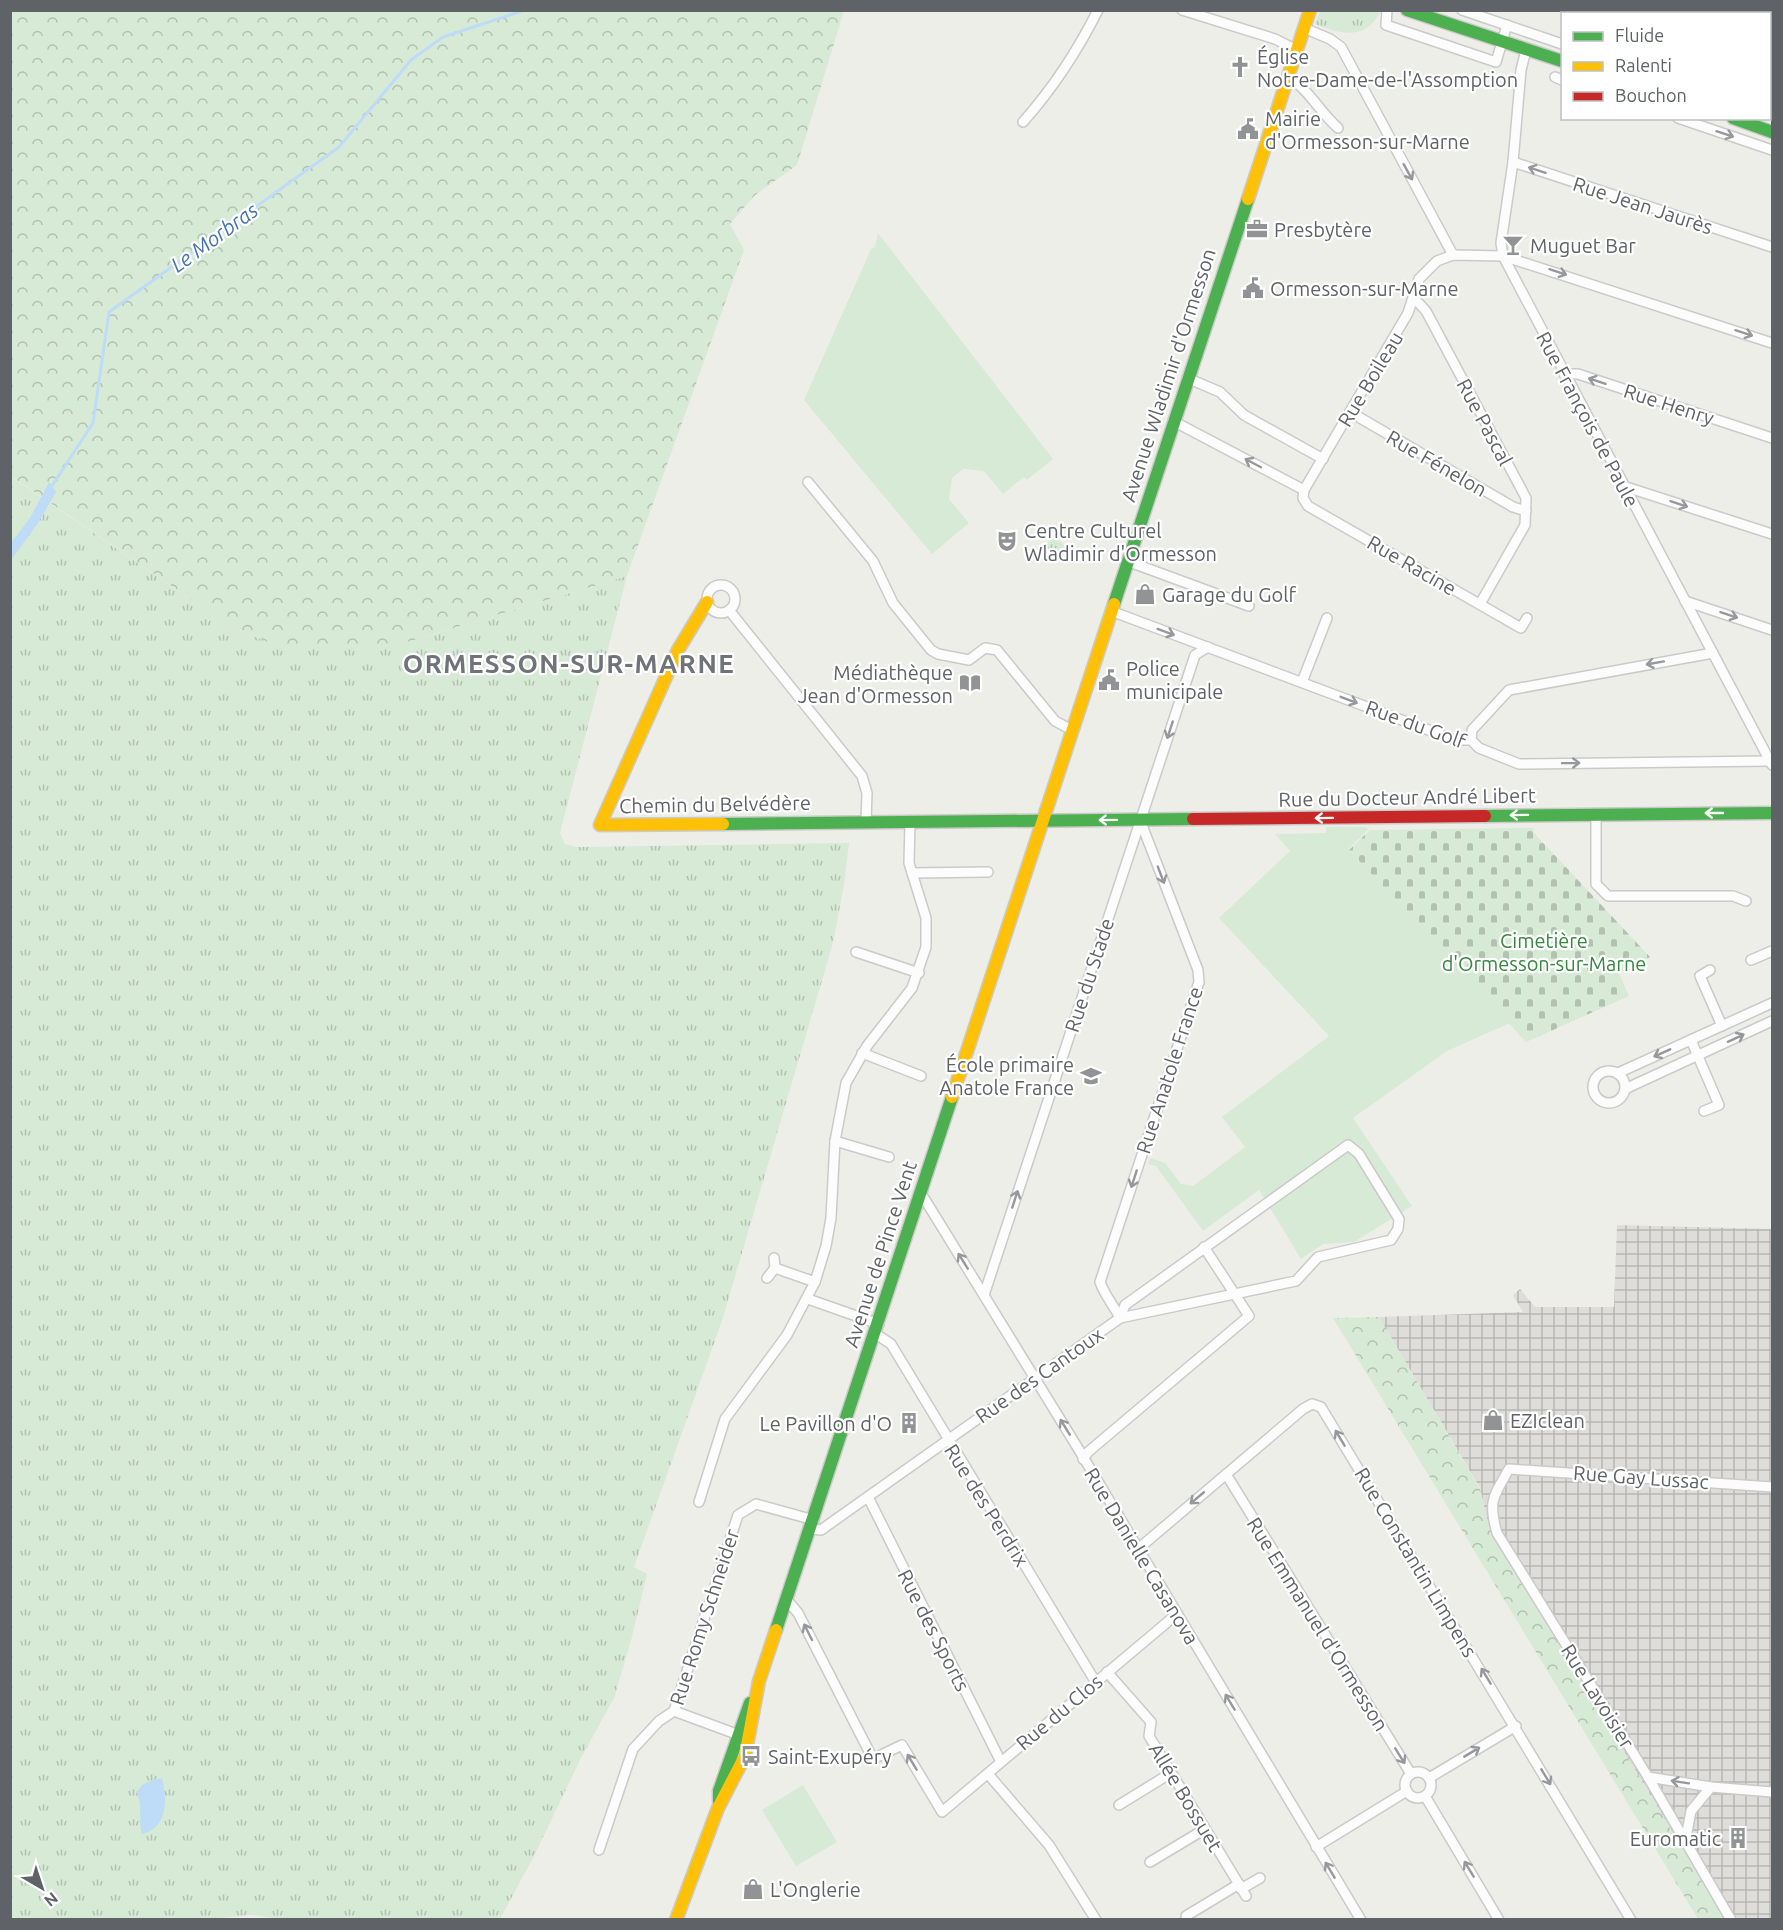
<svg xmlns="http://www.w3.org/2000/svg" width="1783" height="1930" viewBox="0 0 1783 1930" font-family="Ubuntu,sans-serif">
	<style>
		.industrial { fill: url(#industrial-grid) }
		.grass { fill: url(#grass-tufts) }
		.forest { fill: url(#forest-crowns) }
		.cemetery { fill: url(#cemetery-stones) }
		.park { fill: #d7ead6 }
		.water { fill: #bedcf8 }
		.lines { fill: none; stroke-linecap: round; stroke-linejoin: round }
		.stream { stroke: #bedcf8; stroke-width: 3 }
		.street-casing { stroke: #cacaca; stroke-width: 12 }
		.fast-casing { stroke: #cacaca; stroke-width: 15 }
		.slow-casing { stroke: #cacaca; stroke-width: 15 }
		.jam-casing { stroke: #cacaca; stroke-width: 15 }
		.street { stroke: #fcfcfc; stroke-width: 9 }
		.fast { stroke: #4caf50; stroke-width: 12 }
		.slow { stroke: #ffc107; stroke-width: 12 }
		.jam { stroke: #c62828; stroke-width: 12 }
		.oneway { stroke: #96989b }
		.oneway2 { stroke: #f6fbf6 }
		.labels { text-anchor: middle; dominant-baseline: central; stroke-width: 4.5; stroke-linejoin: round; paint-order: stroke }
		.poi-label { font-size: 20px; fill: #5f6267; stroke: #fff; text-anchor: start }
		.street-label { font-size: 20px; fill: #5f6267; stroke: #fff }
		.park-label { font-size: 20px; fill: #378640; stroke: #fff }
		.water-label { font-size: 21px; font-style: italic; fill: #4573b1; stroke: #fff }
		.district-label { font-size: 26px; font-weight: bold; letter-spacing: 1.5px; fill: #707479; stroke: #fff }
	</style>
	<defs>
		<pattern id="industrial-grid" width="8" height="8" patternUnits="userSpaceOnUse" patternTransform="scale(1.5)"><rect width="8" height="8" fill="#deddd9"/><path d="M0 4h8M4 0v8" fill="none" stroke="#b7b7b4"/></pattern>
		<pattern id="grass-tufts" width="24" height="20" patternUnits="userSpaceOnUse" patternTransform="scale(1.5)"><rect width="24" height="20" fill="#d7ead6"/><path d="M3 7l-1-3M5 7V3M7 7l1-3M15 17l-1-3M17 17v-4M19 17l1-3" fill="none" stroke="#b2c1b1"/></pattern>
		<pattern id="forest-crowns" width="20" height="18" patternUnits="userSpaceOnUse" patternTransform="scale(1.5)"><rect width="20" height="18" fill="#d7ead6"/><path d="M2 6a3 3 0 1 1 6 0M12 15a3 3 0 1 1 6 0" fill="none" stroke="#b2c1b1"/></pattern>
		<pattern id="cemetery-stones" width="16" height="16" patternUnits="userSpaceOnUse" patternTransform="scale(1.5)"><rect width="16" height="16" fill="#d7ead6"/><path d="M2 7V4a2 2 0 0 1 4 0v3zM10 15v-3a2 2 0 0 1 4 0v3z" fill="#b2c1b1"/></pattern>
	</defs>
	<rect width="100%" height="100%" fill="#eeeee9"/>
	<polygon class="industrial" points="1617,1225 1772,1229 1772,1919 1725,1919 1489,1528 1480,1488 1379,1317 1523,1312 1513,1295 1520,1289 1535,1307 1614,1307"/>
	<g class="grass">
		<path d="M 1372,10 L 1380,13 C 1364,41 1340,34 1315,24 L 1320,11 Z"/>
		<polygon points="10,476 230,626 272,644 407,642 627,576 560,833 565,844 577,847 849,843 844,885 833,943 722,1321 634,1567 647,1574 632,1637 614,1698 581,1758 534,1856 500,1919 290,1920 251,1915 199,1920 11,1919"/>
		<circle cx="1055" cy="548" r="9"/>
	</g>
	<g class="forest">
		<polygon points="11,11 844,11 797,165 755,195 730,224 744,250 627,576 407,642 330,649 272,644 230,626 11,476"/>
		<polygon points="1379,1317 1480,1489 1489,1528 1725,1919 1698,1919 1333,1318"/>
	</g>
	<polygon class="cemetery" points="1533,828 1534,833 1650,957 1619,973 1629,996 1526,1042 1349,850 1370,830"/>
	<g class="park">
		<polygon points="878,233 1053,459 1027,480 1024,477 1003,494 984,471 963,469 952,478 949,499 969,523 932,554 804,400 871,249 875,247"/>
		<polygon points="1326,827 1365,827 1369,829 1348,849 1510,1023 1447,1051 1353,1118 1412,1206 1354,1242 1323,1244 1301,1259 1259,1190 1203,1231 1156,1166 1148,1164 1150,1158 1165,1163 1181,1184 1193,1186 1245,1147 1222,1117 1329,1036 1219,918 1290,851 1275,834 1326,833"/>
		<polygon points="803,1785 837,1842 796,1866 762,1810"/>
	</g>
	<g class="water">
		<polygon points="49,482 56,492 38,523 11,560 11,543 30,518"/>
		<path d="M 154,1779 L 162,1779 C 168,1799 167,1829 142,1834 C 138,1822 143,1809 137,1792 L 142,1785 Z"/>
	</g>
	<g class="lines">
		<polyline class="stream" points="50,489 93,423 109,312 339,147 411,60 443,37 525,10"/>
		<defs>
			<g id="street">
				<polyline points="1182,10 1275,39 1297,50"/>
				<polyline points="1387,10 1386,25 1496,62 1507,25"/>
				<polyline points="1462,10 1562,44"/>
				<polyline points="1758,10 1767,14"/>
				<polyline points="1304,28 1330,39 1341,47 1453,255"/>
				<polyline points="1526,50 1521,70 1513,162 1501,243 1503,256 1772,765"/>
				<path d="M 1288,76 C 1309,90 1320,112 1338,128"/>
				<polyline points="1555,77 1562,80"/>
				<polyline points="1770,111 1772,112"/>
				<polyline points="1678,118 1772,150"/>
				<path d="M 1023,122 C 1054,87 1077,52 1098,10"/>
				<polyline points="1513,162 1772,247"/>
				<polyline points="1414,298 1426,311 1526,498 1525,525 1480,604"/>
				<polyline points="1564,374 1578,374 1772,438"/>
				<polyline points="1187,378 1220,392 1244,415 1323,459"/>
				<polyline points="1350,412 1513,507 1526,511"/>
				<polyline points="1173,421 1304,490"/>
				<polyline points="808,482 873,561 893,603 931,650 938,654 969,660 985,648 997,650 1055,721 1072,730"/>
				<polyline points="1623,486 1772,534"/>
				<polyline points="1127,561 1249,606"/>
				<circle cx="721" cy="599" r="14"/>
				<polyline points="1685,601 1772,630"/>
				<polyline points="729,610 862,776 867,793 866,822"/>
				<polyline points="1111,611 1455,740 1471,740 1479,748 1519,764 1770,761"/>
				<polyline points="1527,618 1521,628 1308,506 1303,498 1304,490 1408,313 1419,279 1437,261 1453,255 1503,256 1772,343"/>
				<polyline points="1302,682 1327,618"/>
				<polyline points="1471,740 1472,730 1509,690 1713,653"/>
				<polyline points="1596,814 1596,884 1608,896 1733,896 1746,901"/>
				<polyline points="912,873 988,872"/>
				<polyline points="856,952 919,973"/>
				<polyline points="1751,960 1772,951"/>
				<polyline points="1710,970 1700,976 1722,1026"/>
				<polyline points="1691,1040 1719,1105 1704,1111"/>
				<polyline points="862,1053 921,1076"/>
				<circle cx="1609" cy="1087" r="16"/>
				<polyline points="1618,1073 1772,1003"/>
				<polyline points="1625,1089 1772,1021"/>
				<polyline points="889,1157 835,1141 846,1083 867,1046 912,988 926,947 926,918 909,863 910,821"/>
				<polyline points="919,1196 924,1198 1079,1450 1361,1920"/>
				<polyline points="775,1268 815,1282"/>
				<polyline points="767,1278 775,1268 774,1258"/>
				<polyline points="984,1295 1195,655 1208,647"/>
				<polyline points="808,1299 879,1324"/>
				<path d="M 1120,1318 C 1113,1304 1105,1296 1100,1282 L 1199,982 L 1198,970 L 1140,820"/>
				<polyline points="876,1334 891,1344 1095,1681"/>
				<polyline points="1083,1459 1088,1452 1249,1316 1204,1247"/>
				<polyline points="1226,1474 1411,1774"/>
				<polyline points="868,1497 1001,1762"/>
				<polyline points="699,1502 725,1419 787,1335 815,1282 826,1246 831,1218 835,1141"/>
				<polyline points="811,1529 821,1530 1120,1318 1296,1281 1318,1257 1391,1240 1398,1229 1399,1219 1359,1154 1348,1145 1125,1305 1120,1318"/>
				<polyline points="1138,1549 1303,1409 1312,1404 1321,1407 1631,1920"/>
				<polyline points="787,1600 798,1613 873,1759 902,1745 942,1812 1177,1614"/>
				<polyline points="1107,1672 1151,1722 1149,1736 1246,1896"/>
				<polyline points="674,1711 739,1735"/>
				<circle cx="1418" cy="1785" r="13"/>
				<polyline points="988,1774 1049,1845 1096,1920"/>
				<polyline points="1648,1777 1711,1787 1772,1792"/>
				<polyline points="1429,1778 1516,1726"/>
				<polyline points="1425,1796 1499,1920"/>
				<polyline points="1119,1805 1171,1773"/>
				<polyline points="1687,1832 1691,1811 1711,1787"/>
				<polyline points="1316,1847 1407,1791"/>
				<polyline points="599,1850 633,1749 659,1721 674,1711 738,1515 756,1504 814,1520"/>
				<polyline points="1150,1862 1205,1829"/>
				<polyline points="1241,1889 1260,1878"/>
				<polyline points="1186,1916 1239,1884"/>
				<path d="M 1731,1920 L 1648,1777 L 1497,1533 C 1488,1501 1493,1497 1509,1469 L 1772,1487"/>
			</g>
			<g id="fast">
				<polyline points="1407,10 1562,61"/>
				<polyline points="1733,118 1772,132"/>
				<polyline points="1114,604 1248,199"/>
				<polyline points="1485,816 1772,813"/>
				<polyline points="723,824 1193,819"/>
				<polyline points="776,1630 952,1097"/>
				<polyline points="719,1801 719,1791 750,1703"/>
			</g>
			<g id="slow">
				<polyline points="1248,199 1310,10"/>
				<polyline points="707,602 678,650 600,825 723,824"/>
				<polyline points="952,1097 1114,604"/>
				<polyline points="676,1920 718,1808 745,1756 759,1681 776,1630"/>
			</g>
			<polyline id="jam" points="1193,819 1485,816"/>
		</defs>
		<use href="#street" class="street-casing"/>
		<use href="#fast" class="fast-casing"/>
		<use href="#slow" class="slow-casing"/>
		<use href="#jam" class="jam-casing"/>
		<use href="#street" class="street"/>
		<use href="#fast" class="fast"/>
		<use href="#slow" class="slow"/>
		<use href="#jam" class="jam"/>
	</g>
	<defs><path id="oneway-shaft" d="M-6 0H5M1.5-3L5.5 0L1.5 3" fill="none" stroke-width="1.6" stroke-linecap="round" stroke-linejoin="round" transform="scale(1.5)"/></defs>
	<g class="oneway">
		<use href="#oneway-shaft" transform="translate(1725 134) rotate(18)"/>
		<use href="#oneway-shaft" transform="translate(1537 170) rotate(-162)"/>
		<use href="#oneway-shaft" transform="translate(1408 172) rotate(61)"/>
		<use href="#oneway-shaft" transform="translate(1558 272) rotate(18)"/>
		<use href="#oneway-shaft" transform="translate(1744 333) rotate(18)"/>
		<use href="#oneway-shaft" transform="translate(1597 381) rotate(-162)"/>
		<use href="#oneway-shaft" transform="translate(1253 463) rotate(-152)"/>
		<use href="#oneway-shaft" transform="translate(1679 504) rotate(18)"/>
		<use href="#oneway-shaft" transform="translate(1729 615) rotate(18)"/>
		<use href="#oneway-shaft" transform="translate(1166 632) rotate(20)"/>
		<use href="#oneway-shaft" transform="translate(1655 663) rotate(170)"/>
		<use href="#oneway-shaft" transform="translate(1349 700) rotate(21)"/>
		<use href="#oneway-shaft" transform="translate(1170 730) rotate(108)"/>
		<use href="#oneway-shaft" transform="translate(1571 763) rotate(-1)"/>
		<use href="#oneway-shaft" transform="translate(1161 875) rotate(69)"/>
		<use href="#oneway-shaft" transform="translate(1736 1038) rotate(-25)"/>
		<use href="#oneway-shaft" transform="translate(1662 1053) rotate(156)"/>
		<use href="#oneway-shaft" transform="translate(1134 1179) rotate(108)"/>
		<use href="#oneway-shaft" transform="translate(1015 1199) rotate(-72)"/>
		<use href="#oneway-shaft" transform="translate(963 1261) rotate(-122)"/>
		<use href="#oneway-shaft" transform="translate(1065 1427) rotate(-122)"/>
		<use href="#oneway-shaft" transform="translate(1340 1438) rotate(-121)"/>
		<use href="#oneway-shaft" transform="translate(1197 1498) rotate(140)"/>
		<use href="#oneway-shaft" transform="translate(808 1632) rotate(-117)"/>
		<use href="#oneway-shaft" transform="translate(1486 1676) rotate(-121)"/>
		<use href="#oneway-shaft" transform="translate(1230 1702) rotate(-121)"/>
		<use href="#oneway-shaft" transform="translate(1472 1752) rotate(-31)"/>
		<use href="#oneway-shaft" transform="translate(1400 1756) rotate(58)"/>
		<use href="#oneway-shaft" transform="translate(912 1762) rotate(-121)"/>
		<use href="#oneway-shaft" transform="translate(1546 1777) rotate(59)"/>
		<use href="#oneway-shaft" transform="translate(1680 1782) rotate(-171)"/>
		<use href="#oneway-shaft" transform="translate(1469 1869) rotate(-121)"/>
		<use href="#oneway-shaft" transform="translate(1330 1870) rotate(-121)"/>
	</g>
	<g class="oneway2">
		<use href="#oneway-shaft" transform="translate(1714 813) rotate(180)"/>
		<use href="#oneway-shaft" transform="translate(1519 815) rotate(179)"/>
		<use href="#oneway-shaft" transform="translate(1324 818) rotate(179)"/>
		<use href="#oneway-shaft" transform="translate(1108 820) rotate(179)"/>
	</g>
	<defs>
		<symbol id="church-bare" viewBox="-9 -9 18 18"><path d="M-1.2-6h2.4v3.5h3.3v2.4h-3.3V6h-2.4V-.1h-3.3v-2.4h3.3Z" fill="#919394" stroke="#fff" stroke-width="2.5" paint-order="stroke"/></symbol>
		<symbol id="civic-bare" viewBox="-9 -9 18 18"><path d="M-.6-6.5H3V-4.5H.6V-3L4-1V1h2V6H-6V1h2V-1L-.6-3ZM-1.2 2.5V6h2.4V2.5Z" fill="#919394" stroke="#fff" stroke-width="2.5" paint-order="stroke"/></symbol>
		<symbol id="office-bare" viewBox="-9 -9 18 18"><path d="M-6-3h4V-5.5h4V-3h4V5H-6ZM-1-4.5V-3h2v-1.5ZM-6 0V1H6V0Z" fill="#919394" stroke="#fff" stroke-width="2.5" paint-order="stroke"/></symbol>
		<symbol id="bar-bare" viewBox="-9 -9 18 18"><path d="M-6-5H6L.8 .8V4.5H3.5V6h-7V4.5H-.8V.8Z" fill="#919394" stroke="#fff" stroke-width="2.5" paint-order="stroke"/></symbol>
		<symbol id="theatre-bare" viewBox="-9 -9 18 18"><path d="M-5-5.5Q0-4 5-5.5V0Q5 5 0 6Q-5 5-5 0ZM-3.3-2.5H-1v1.5H-3.3ZM1-2.5H3.3v1.5H1ZM-2.8 1Q0 5.5 2.8 1Z" fill="#919394" stroke="#fff" stroke-width="2.5" paint-order="stroke"/></symbol>
		<symbol id="shop-bare" viewBox="-9 -9 18 18"><path d="M-5-2.5h2.3a2.7 3.5 0 0 1 5.4 0H5L5.5 6h-11ZM-1.5-2.5h3a1.5 2.3 0 0 0-3 0Z" fill="#919394" stroke="#fff" stroke-width="2.5" paint-order="stroke"/></symbol>
		<symbol id="library-bare" viewBox="-9 -9 18 18"><path d="M-6-4Q-3-5.5-.7-3.5V5Q-3 3-6 4ZM6-4Q3-5.5 .7-3.5V5Q3 3 6 4Z" fill="#919394" stroke="#fff" stroke-width="2.5" paint-order="stroke"/></symbol>
		<symbol id="school-bare" viewBox="-9 -9 18 18"><path d="M0-5L7-2L0 1L-7-2ZM-4 1L0 2.5L4 1V4Q0 6-4 4Z" fill="#919394" stroke="#fff" stroke-width="2.5" paint-order="stroke"/></symbol>
		<symbol id="building-bare" viewBox="-9 -9 18 18"><path d="M-4-6H4V6H1V3H-1V6H-4ZM-2.5-4.3h1.7v1.8h-1.7ZM.8-4.3h1.7v1.8H.8ZM-2.5-1h1.7V.8h-1.7ZM.8-1h1.7V.8H.8Z" fill="#919394" stroke="#fff" stroke-width="2.5" paint-order="stroke"/></symbol>
		<symbol id="bus-bare" viewBox="-9 -9 18 18"><path d="M-5-6H5V4H4V6H2V4H-2V6H-4V4H-5ZM-3.5-4V0h7V-4ZM-3.5 1.2v1.5H-2V1.2ZM2 1.2v1.5H3.5V1.2Z" fill="#919394" stroke="#fff" stroke-width="2.5" paint-order="stroke"/></symbol>
	</defs>
	<g fill-rule="evenodd">
		<use href="#church-bare" x="1225" y="52" width="30" height="30"/>
		<use href="#civic-bare" x="1233" y="114" width="30" height="30"/>
		<use href="#office-bare" x="1242" y="214" width="30" height="30"/>
		<use href="#bar-bare" x="1498" y="230" width="30" height="30"/>
		<use href="#civic-bare" x="1238" y="273" width="30" height="30"/>
		<use href="#theatre-bare" x="992" y="526" width="30" height="30"/>
		<use href="#shop-bare" x="1130" y="579" width="30" height="30"/>
		<use href="#civic-bare" x="1094" y="665" width="30" height="30"/>
		<use href="#library-bare" x="955" y="668" width="30" height="30"/>
		<use href="#school-bare" x="1076" y="1061" width="30" height="30"/>
		<use href="#shop-bare" x="1478" y="1405" width="30" height="30"/>
		<use href="#building-bare" x="894" y="1408" width="30" height="30"/>
		<use href="#bus-bare" x="736" y="1741" width="30" height="30"/>
		<use href="#building-bare" x="1723" y="1823" width="30" height="30"/>
		<use href="#shop-bare" x="738" y="1874" width="30" height="30"/>
	</g>
	<g class="labels">
		<g class="poi-label">
			<text x="1257" y="56">Église<tspan x="1257" dy="23">Notre-Dame-de-l'Assomption</tspan></text>
			<text x="1265" y="118">Mairie<tspan x="1265" dy="23">d'Ormesson-sur-Marne</tspan></text>
			<text x="1274" y="229">Presbytère</text>
			<text x="1530" y="245">Muguet Bar</text>
			<text x="1270" y="288">Ormesson-sur-Marne</text>
			<text x="1024" y="530">Centre Culturel<tspan x="1024" dy="23">Wladimir d'Ormesson</tspan></text>
			<text x="1162" y="594">Garage du Golf</text>
			<text x="1126" y="668">Police<tspan x="1126" dy="23">municipale</tspan></text>
			<text x="953" y="672" text-anchor="end">Médiathèque<tspan x="953" dy="23">Jean d'Ormesson</tspan></text>
			<text x="1074" y="1064" text-anchor="end">École primaire<tspan x="1074" dy="23">Anatole France</tspan></text>
			<text x="1510" y="1420">EZIclean</text>
			<text x="892" y="1423" text-anchor="end">Le Pavillon d'O</text>
			<text x="768" y="1756">Saint-Exupéry</text>
			<text x="1721" y="1838" text-anchor="end">Euromatic</text>
			<text x="770" y="1889">L'Onglerie</text>
		</g>
		<g class="street-label">
			<text transform="translate(1643 205) rotate(18)">Rue Jean Jaurès</text>
			<text transform="translate(1168 375) rotate(-72)">Avenue Wladimir d'Ormesson</text>
			<text transform="translate(1370 379) rotate(-59)">Rue Boileau</text>
			<text transform="translate(1669 404) rotate(18)">Rue Henry</text>
			<text transform="translate(1588 419) rotate(62)">Rue François de Paule</text>
			<text transform="translate(1485 422) rotate(62)">Rue Pascal</text>
			<text transform="translate(1437 463) rotate(30)">Rue Fénelon</text>
			<text transform="translate(1412 565) rotate(30)">Rue Racine</text>
			<text transform="translate(1416 724) rotate(20)">Rue du Golf</text>
			<text transform="translate(1407 797) rotate(-1)">Rue du Docteur André Libert</text>
			<text transform="translate(715 804) rotate(-1)">Chemin du Belvédère</text>
			<text transform="translate(1089 975) rotate(-72)">Rue du Stade</text>
			<text transform="translate(1169 1070) rotate(-72)">Rue Anatole France</text>
			<text transform="translate(880 1254) rotate(-72)">Avenue de Pince Vent</text>
			<text transform="translate(1039 1375) rotate(-35)">Rue des Cantoux</text>
			<text transform="translate(1641 1477) rotate(4)">Rue Gay Lussac</text>
			<text transform="translate(987 1505) rotate(58)">Rue des Perdrix</text>
			<text transform="translate(1142 1556) rotate(59)">Rue Danielle Casanova</text>
			<text transform="translate(1416 1562) rotate(59)">Rue Constantin Limpens</text>
			<text transform="translate(704 1617) rotate(-72)">Rue Romy Schneider</text>
			<text transform="translate(1318 1624) rotate(58)">Rue Emmanuel d'Ormesson</text>
			<text transform="translate(934 1630) rotate(63)">Rue des Sports</text>
			<text transform="translate(1598 1696) rotate(58)">Rue Lavoisier</text>
			<text transform="translate(1059 1712) rotate(-40)">Rue du Clos</text>
			<text transform="translate(1186 1797) rotate(59)">Allée Bossuet</text>
		</g>
		<g class="park-label">
			<text x="1544" y="940">Cimetière<tspan x="1544" dy="23">d'Ormesson-sur-Marne</tspan></text>
		</g>
		<g class="water-label">
			<text transform="translate(214 237) rotate(-36)">Le Morbras</text>
		</g>
		<g class="district-label">
			<text x="569" y="663">ORMESSON-SUR-MARNE</text>
		</g>
	</g>
	<rect width="1783" height="1930" fill="none" stroke="#5f6267" stroke-width="24"/>
	<rect x="1561" y="12" width="210" height="108" fill="#ffffff" stroke="#bfc0c2" stroke-width="1.5"/>
	<rect x="1573" y="32" width="30" height="9" fill="#4caf50" stroke="#bfc0c2" stroke-width="1.5"/>
	<text x="1615" y="42" font-size="18" fill="#5f6267">Fluide</text>
	<rect x="1573" y="62" width="30" height="9" fill="#ffc107" stroke="#bfc0c2" stroke-width="1.5"/>
	<text x="1615" y="72" font-size="18" fill="#5f6267">Ralenti</text>
	<rect x="1573" y="92" width="30" height="9" fill="#c62828" stroke="#bfc0c2" stroke-width="1.5"/>
	<text x="1615" y="102" font-size="18" fill="#5f6267">Bouchon</text>
	<g transform="translate(42 1888) rotate(141)" stroke="#ffffff" stroke-width="4.5" paint-order="stroke">
	<path d="M0-4.5L10 22L0 15L-10 22Z" fill="#5f6267"/>
	<text y="-9" font-size="16" font-weight="bold" text-anchor="middle" fill="#5f6267">N</text>
	</g>
</svg>
